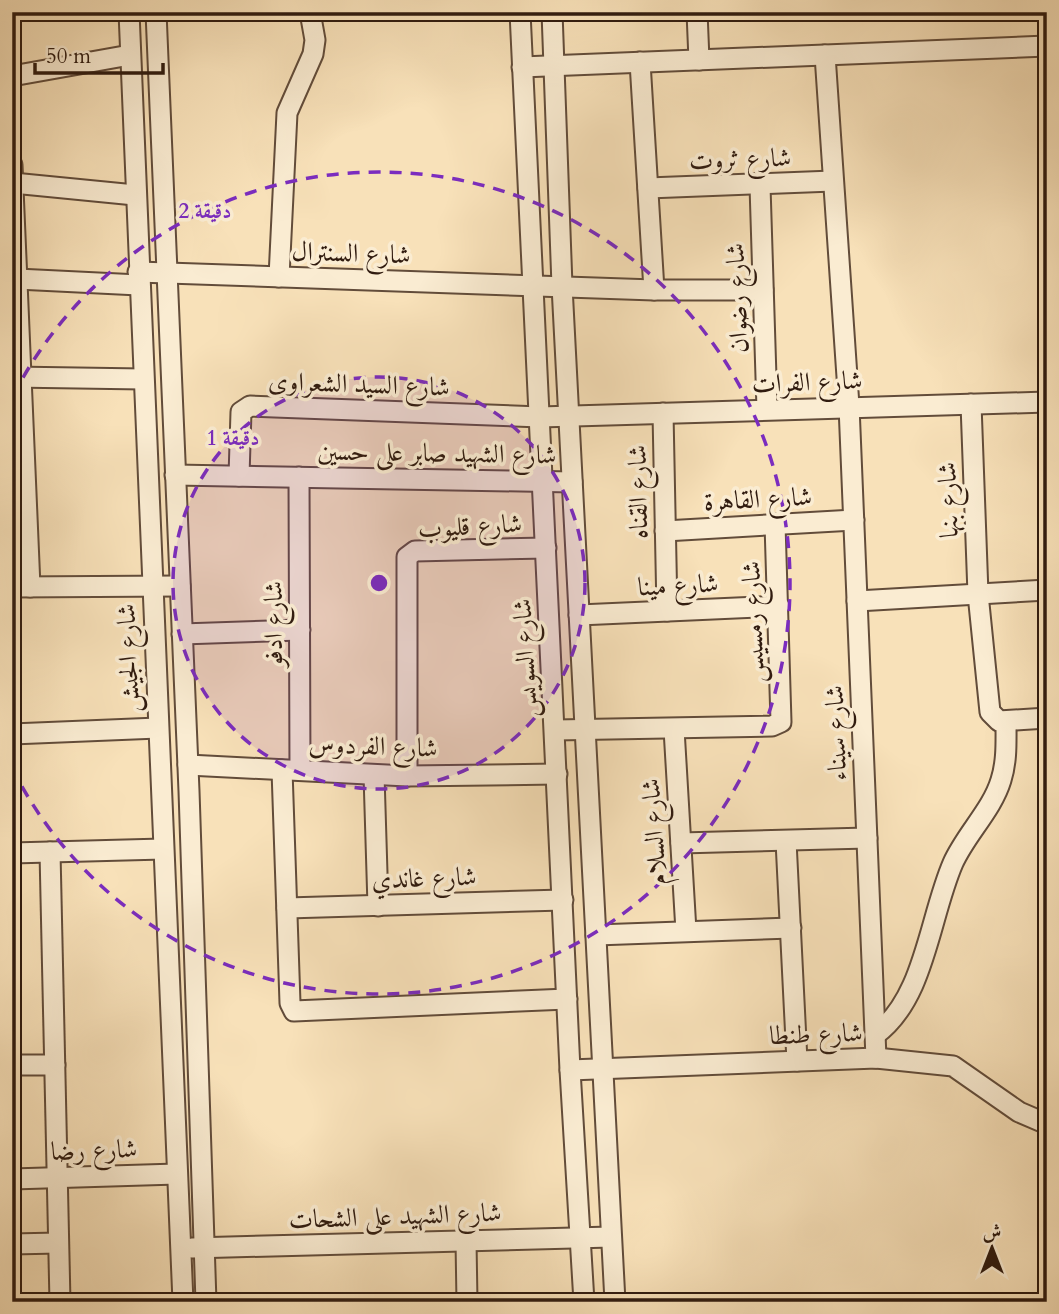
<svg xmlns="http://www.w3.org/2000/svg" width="1059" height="1314" viewBox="0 0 1059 1314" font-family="Cardo,Amiri,serif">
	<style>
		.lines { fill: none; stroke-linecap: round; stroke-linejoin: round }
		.minor-casing { stroke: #624c3a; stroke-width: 23 }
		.minor { stroke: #faecd2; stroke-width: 19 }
		.ring { fill: none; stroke: #7b2cbf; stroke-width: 3.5; stroke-dasharray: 12 9 }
		.labels { text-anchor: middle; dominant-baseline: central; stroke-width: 7; stroke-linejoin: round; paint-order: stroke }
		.street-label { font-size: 26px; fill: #301b0f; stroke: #faecd2 }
		.centre { fill: #7b2cbf; stroke: #faecd2; stroke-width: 3.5 }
		.ring-label { font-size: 21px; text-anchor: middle; font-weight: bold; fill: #7b2cbf; stroke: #faecd2; stroke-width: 7; stroke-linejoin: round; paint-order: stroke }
	</style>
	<rect width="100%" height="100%" fill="#f8e1b9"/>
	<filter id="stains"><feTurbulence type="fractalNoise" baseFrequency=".00286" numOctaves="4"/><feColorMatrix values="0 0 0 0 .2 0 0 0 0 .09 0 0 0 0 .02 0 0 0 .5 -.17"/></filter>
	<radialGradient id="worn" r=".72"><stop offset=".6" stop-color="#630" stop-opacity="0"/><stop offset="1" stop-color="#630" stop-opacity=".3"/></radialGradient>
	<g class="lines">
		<defs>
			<g id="minor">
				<polyline points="129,12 183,1302"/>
				<polyline points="156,12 189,791 206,1302"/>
				<polyline points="520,12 570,1070 584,1302"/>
				<polyline points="552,12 562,286 615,1302"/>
				<polyline points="697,12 699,60"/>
				<polyline points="825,55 849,406 876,1058"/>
				<polyline points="640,62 654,290"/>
				<polyline points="522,67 1047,46"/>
				<polyline points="12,76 130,55"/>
				<polyline points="12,165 30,587"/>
				<polyline points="13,183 135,195"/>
				<polyline points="760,186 767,409"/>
				<polyline points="648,188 833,181"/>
				<polyline points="138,272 654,290 763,290"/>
				<polyline points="279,277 287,113 313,54 315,40 310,12"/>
				<polyline points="17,279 139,285"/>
				<polyline points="12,377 143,379"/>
				<polyline points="971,404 978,594 990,712 999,721 1047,718"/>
				<polyline points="663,413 667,611"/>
				<polyline points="175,475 572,482"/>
				<polyline points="239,476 241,412 250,406 540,417 1047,402"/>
				<polyline points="299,477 300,770"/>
				<polyline points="665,531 854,520"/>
				<polyline points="12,587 180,586"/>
				<polyline points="857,601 1047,590"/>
				<polyline points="579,615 779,606"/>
				<polyline points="182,634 300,630"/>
				<polyline points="674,729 686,931"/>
				<polyline points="555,730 772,726 781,722 775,524"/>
				<polyline points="12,734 158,728"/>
				<polyline points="188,765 407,776 557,774"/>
				<polyline points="282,770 290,1003 294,1011 567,999"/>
				<polyline points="374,775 378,906"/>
				<polyline points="407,776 407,557 415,551 546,548"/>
				<polyline points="786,841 797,1061"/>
				<polyline points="681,843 867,838"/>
				<polyline points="50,852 60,1302"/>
				<polyline points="12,853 163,849"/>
				<polyline points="287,908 563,900"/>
				<polyline points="596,935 791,928"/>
				<path d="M 875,1035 C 925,999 929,918 953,863 C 966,834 992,810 1001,780 C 1007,761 1006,742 1006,722"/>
				<polyline points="12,1065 55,1065"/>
				<polyline points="570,1070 876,1058 953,1066 1019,1112 1047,1124"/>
				<polyline points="12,1179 177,1174"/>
				<polyline points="466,1241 467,1302"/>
				<polyline points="12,1244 58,1243"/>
				<polyline points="192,1248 611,1237"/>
			</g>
		</defs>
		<use href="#minor" class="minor-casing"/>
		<use href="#minor" class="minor"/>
	</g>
	<circle cx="379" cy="583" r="206" fill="#7b2cbf" fill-opacity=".12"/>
	<g class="ring">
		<circle cx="379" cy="583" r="206"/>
		<path d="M13 396A411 411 0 1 1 13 770"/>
	</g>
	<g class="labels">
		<g class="street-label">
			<text transform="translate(740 159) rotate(-2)">شارع ثروت</text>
			<text transform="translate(351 253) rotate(2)">شارع السنترال</text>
			<text transform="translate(737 298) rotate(-92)">شارع رضوان</text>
			<text transform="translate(807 382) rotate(-2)">شارع الفرات</text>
			<text transform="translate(359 384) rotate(2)">شارع السيد الشعراوى</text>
			<text transform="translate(437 453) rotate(1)">شارع الشهيد صابر على حسين</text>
			<text transform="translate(638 492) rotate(-91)">شارع القناه</text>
			<text transform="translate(758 499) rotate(-3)">شارع القاهرة</text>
			<text transform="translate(948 500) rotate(-92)">شارع بنها</text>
			<text transform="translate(470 526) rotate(-3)">شارع قليوب</text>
			<text transform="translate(678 585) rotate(-3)">شارع مينا</text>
			<text transform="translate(753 622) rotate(-92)">شارع رمسيس</text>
			<text transform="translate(273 624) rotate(-90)">شارع ادفو</text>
			<text transform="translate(128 658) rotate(-92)">شارع الجيش</text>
			<text transform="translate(525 658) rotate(-93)">شارع السويس</text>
			<text transform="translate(836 733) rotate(-92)">شارع سيناء</text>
			<text transform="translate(373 746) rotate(2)">شارع الفردوس</text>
			<text transform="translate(654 832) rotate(-94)">شارع السلام</text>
			<text transform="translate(424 878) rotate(-2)">شارع غاندي</text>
			<text transform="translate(816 1034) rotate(-2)">شارع طنطا</text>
			<text transform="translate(94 1150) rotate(-2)">شارع رضا</text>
			<text transform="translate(395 1216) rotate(-2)">شارع الشهيد على الشحات</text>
		</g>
	</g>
	<circle cx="379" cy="583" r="10" class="centre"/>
	<g class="ring-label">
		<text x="205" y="218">2 دقيقة</text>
		<text x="233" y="445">1 دقيقة</text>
	</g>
	<rect width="1059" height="1314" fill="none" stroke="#f8e1b9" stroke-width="42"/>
	<rect x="14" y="14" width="1031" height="1286" fill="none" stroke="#301b0f" stroke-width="3.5"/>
	<rect x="21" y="21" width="1017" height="1272" fill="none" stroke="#301b0f" stroke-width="2"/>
	<g transform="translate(992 1248)" stroke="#faecd2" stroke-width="5" paint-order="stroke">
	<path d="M0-5L12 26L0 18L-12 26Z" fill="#301b0f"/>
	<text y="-10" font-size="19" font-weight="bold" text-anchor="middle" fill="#301b0f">ش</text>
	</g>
	<path d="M35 63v10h128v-10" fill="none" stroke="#301b0f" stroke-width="3.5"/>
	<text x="46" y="63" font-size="21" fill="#301b0f" stroke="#faecd2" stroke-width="5" paint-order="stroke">50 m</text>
	<rect width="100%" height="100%" filter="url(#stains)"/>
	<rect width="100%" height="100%" fill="url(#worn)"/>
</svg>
